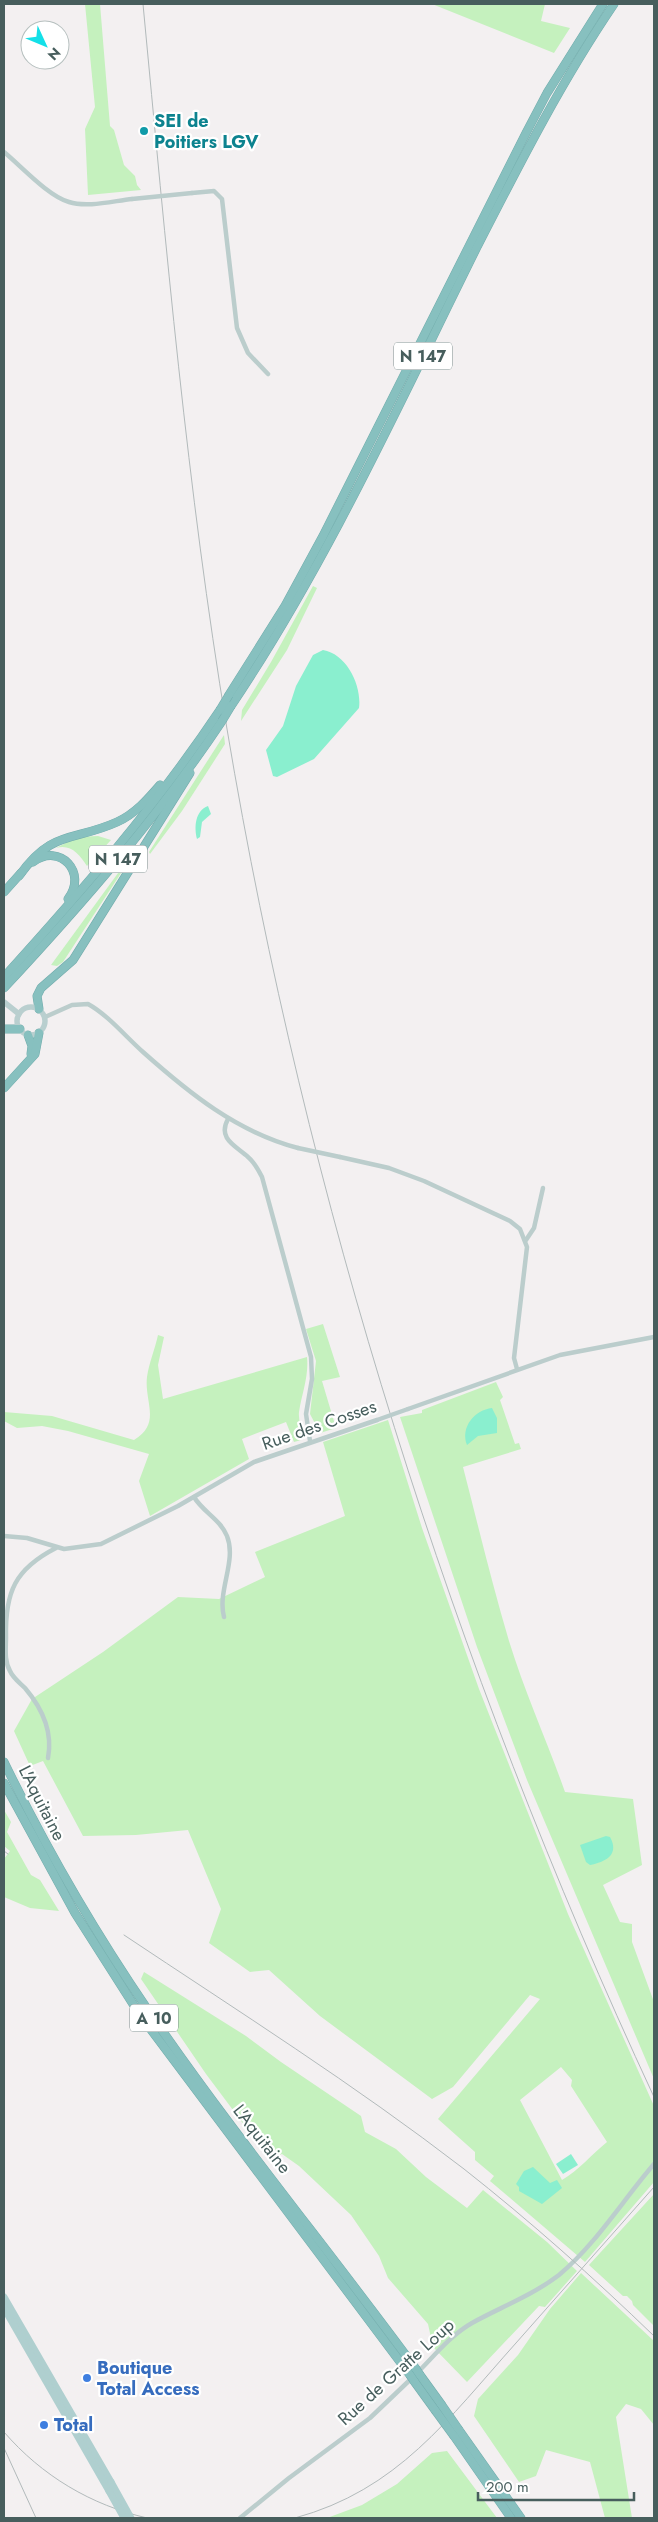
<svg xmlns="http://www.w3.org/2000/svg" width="658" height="2522" viewBox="0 0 658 2522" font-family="Jost,sans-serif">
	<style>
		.green { fill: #c5f1be; fill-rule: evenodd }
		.water { fill: #8aefcf }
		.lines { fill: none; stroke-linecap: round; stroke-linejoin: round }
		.highway-casing { stroke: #72acac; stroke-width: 9 }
		.street { stroke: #bbcdcc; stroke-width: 4.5 }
		.secondary { stroke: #b9cfcf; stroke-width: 5.5 }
		.primary { stroke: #afcfcf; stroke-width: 7 }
		.highway { stroke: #87c0bf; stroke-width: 8 }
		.rail { stroke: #b2babb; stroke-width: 1 }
		.highway-bridge-casing { stroke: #72acac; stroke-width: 9; stroke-linecap: butt }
		.street-bridge { stroke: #bbcdcc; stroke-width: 4.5 }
		.primary-bridge { stroke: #afcfcf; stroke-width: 7 }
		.highway-bridge { stroke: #87c0bf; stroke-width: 8 }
		.culture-dot { fill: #0f9aa8; stroke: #fff; stroke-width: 2 }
		.shop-dot { fill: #3f7fe0; stroke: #fff; stroke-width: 2 }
		.labels { text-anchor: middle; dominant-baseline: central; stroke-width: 4.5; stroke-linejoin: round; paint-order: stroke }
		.shield { fill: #fff; stroke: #7e8e8e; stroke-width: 1 }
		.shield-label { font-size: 16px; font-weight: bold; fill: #475e5d }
		.culture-label { font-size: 18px; font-weight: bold; fill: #0d838f; stroke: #fff; text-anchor: start }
		.street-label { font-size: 18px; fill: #475e5d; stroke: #fff }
		.shop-label { font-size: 18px; font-weight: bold; fill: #366cbe; stroke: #fff; text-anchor: start }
	</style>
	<rect width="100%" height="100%" fill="#f3f0f1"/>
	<g class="green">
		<polygon points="85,4 100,4 110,126 114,130 124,165 135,176 137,185 141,190 88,195 85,129 95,107"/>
		<polygon points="432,4 545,4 541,21 570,28 554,53"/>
		<polygon points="313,586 317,588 287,650 241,721 242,710 271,662"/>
		<polygon points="224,735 225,744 182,811 150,854 149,852"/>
		<path d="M 98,836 L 111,840 L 87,866 C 79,854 71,844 56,848 L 77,837 Z"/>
		<polygon points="121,869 123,870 63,962 57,966 51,965"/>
		<polygon points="323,1324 340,1377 322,1381 336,1428 320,1433 310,1414 316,1361 306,1329"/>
		<path d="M 158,1335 L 164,1337 L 158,1365 L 163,1399 L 307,1357 C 309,1376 302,1393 299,1412 C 298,1421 303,1430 301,1440 L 294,1442 L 286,1422 L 242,1439 L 249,1459 L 150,1516 L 139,1481 L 149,1454 L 68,1431 L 42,1426 L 17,1428 L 4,1421 L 4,1412 L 52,1416 L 134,1440 C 162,1423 144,1402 147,1377 C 149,1363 155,1349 158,1335 Z"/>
		<path d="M 496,1382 L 503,1397 L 500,1400 L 515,1444 L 519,1443 L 521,1449 L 463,1467 C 478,1525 492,1584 509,1641 C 525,1693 547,1741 565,1792 L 633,1799 L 642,1865 L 603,1885 L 620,1922 L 632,1924 L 632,1942 L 654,2002 L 654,2079 L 527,1780 L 477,1647 L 400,1417 L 422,1413 L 422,1410 Z"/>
		<path d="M 388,1420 L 422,1528 L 479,1689 L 568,1914 L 654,2106 L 654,2182 L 585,2262 L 490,2181 L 494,2176 L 475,2160 L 475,2152 L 438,2119 L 540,1999 L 530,1995 L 453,2087 L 432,2099 L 320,2016 L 269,1970 L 250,1972 L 209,1943 L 221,1909 L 188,1830 L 136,1835 L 83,1836 L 43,1761 L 30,1766 L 14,1731 L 32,1699 L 103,1652 L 178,1597 L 219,1599 L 265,1577 L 255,1552 L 345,1516 L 323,1442 ZM 561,2067 L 572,2080 L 571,2086 L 607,2142 C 591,2155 579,2170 562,2180 L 520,2100 Z"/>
		<polygon points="4,1810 11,1822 7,1832 31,1875 40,1880 59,1911 30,1908 4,1897 4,1859 10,1851 4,1846"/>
		<polygon points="144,1972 246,2036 281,2062 361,2116 365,2132 396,2149 426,2177 467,2208 483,2190 547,2242 577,2271 545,2307 539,2306 467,2382 433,2347 428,2324 388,2278 379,2256 351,2215 299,2166 282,2154 269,2158 206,2074 141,1979"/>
		<polygon points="654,2194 654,2326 633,2305 632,2301 627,2296 623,2296 589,2265"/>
		<polygon points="581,2273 654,2341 654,2425 641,2409 626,2404 616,2417 632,2518 605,2518 590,2462 546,2450 536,2476 519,2482 474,2416 478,2399 518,2355 550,2309"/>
		<polygon points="447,2451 497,2518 327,2518 362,2505 397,2484 432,2453"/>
	</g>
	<g class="water">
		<path d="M 323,650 C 347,654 362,686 359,708 L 314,759 L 277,777 L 273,776 L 266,750 L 283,726 L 296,686 L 313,655 Z"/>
		<path d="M 208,806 L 211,814 L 202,822 L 200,837 L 197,839 C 194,827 195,811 208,806 Z"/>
		<path d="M 492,1408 L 497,1418 L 497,1433 L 478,1436 L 467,1445 C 460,1427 475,1410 492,1408 Z"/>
		<path d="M 606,1836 L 610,1837 C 620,1855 605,1862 590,1865 L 586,1862 L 580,1845 Z"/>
		<polygon points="571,2154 578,2165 563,2174 556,2164"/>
		<polygon points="533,2167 550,2183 557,2180 562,2188 542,2204 519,2191 519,2187 516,2184 524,2171"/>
	</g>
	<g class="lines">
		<defs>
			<g id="highway">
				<polyline points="229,695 285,606 323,536 526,133 547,93 603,4"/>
				<path d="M 231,706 C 327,563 399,404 476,249 C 519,165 561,82 614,4"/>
				<path d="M 33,862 C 60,842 88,873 68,899"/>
				<path d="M 19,876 C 52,829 73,842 117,822 C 135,814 148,799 160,785"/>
				<polyline points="4,892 21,873"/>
				<path d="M 4,977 C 81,892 156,806 220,710"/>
				<path d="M 4,988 C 82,904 158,817 222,721"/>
				<polyline points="39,1009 37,996 41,988 73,960 190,773"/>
				<polyline points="4,1029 20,1029"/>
				<polyline points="28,1035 32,1046 31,1054"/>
				<polyline points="4,1088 35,1054 39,1033"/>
				<path d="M 4,1762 C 46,1848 94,1931 148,2010 C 232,2133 328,2249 416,2369"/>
				<polyline points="4,1783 75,1913 140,2015 410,2375"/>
				<polyline points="420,2375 441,2404"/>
				<polyline points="414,2381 435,2410"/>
				<polyline points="459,2430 521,2518"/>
				<polyline points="454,2436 511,2518"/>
			</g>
		</defs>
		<use href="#highway" class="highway-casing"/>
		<g class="street">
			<path d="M 4,152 C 21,166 48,196 69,202 C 87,208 113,201 132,199"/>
			<polyline points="192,193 214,191 222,199 237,328 248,353 268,374"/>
			<path d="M 45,1017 L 72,1005 L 88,1004 C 108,1015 126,1037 143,1052 C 189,1093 237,1132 298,1148"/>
			<path d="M 228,1119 C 217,1139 236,1146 248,1157 C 254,1162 258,1169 262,1177 L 311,1357 L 312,1379 L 306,1414 L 310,1441"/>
			<polyline points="340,1157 389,1168 424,1181 510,1221 520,1229 527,1247 514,1358 517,1369"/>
			<polyline points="526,1240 534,1228 543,1188"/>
			<polyline points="408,1409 560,1355 654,1337"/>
			<path d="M 194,1497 C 203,1512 220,1519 227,1536 C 237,1561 217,1591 224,1617"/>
			<polyline points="4,1536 27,1538 64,1549 101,1544 178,1506 254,1462 377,1420"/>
			<path d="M 48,1758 C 53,1732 42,1708 25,1688 C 20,1683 13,1678 10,1671 C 4,1661 6,1648 6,1637 C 5,1592 15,1569 56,1548"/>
			<path d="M 418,2372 C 435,2355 451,2335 472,2323 C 501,2307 533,2295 559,2275 C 596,2244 623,2200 654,2164"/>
			<polyline points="240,2518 289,2478 370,2418 413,2377"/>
		</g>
		<g class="secondary">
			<polyline points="4,1002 19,1014"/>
			<circle cx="31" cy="1021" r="14"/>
		</g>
		<g class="primary">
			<polyline points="4,2297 111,2482"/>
			<polyline points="4,2308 109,2491"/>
		</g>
		<use href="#highway" class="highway"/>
		<g class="rail">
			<path d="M 143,4 C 166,246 187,488 227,729 C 306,1201 452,1663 654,2097"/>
			<polyline points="4,1851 8,1854"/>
			<path d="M 124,1935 C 238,2011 355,2085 464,2169 C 530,2221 593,2277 654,2336"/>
			<path d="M 4,2432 C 42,2476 91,2505 147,2518"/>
			<polyline points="4,2448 36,2518"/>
			<path d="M 295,2518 C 398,2490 448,2419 516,2343 C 562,2291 608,2239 654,2187"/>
		</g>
		<defs>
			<g id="highway-bridge">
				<polyline points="220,710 229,695"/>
				<polyline points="222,721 231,706"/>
				<polyline points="416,2369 420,2375"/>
				<polyline points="410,2375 414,2381"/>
				<polyline points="441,2404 459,2430"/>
				<polyline points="435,2410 454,2436"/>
			</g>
		</defs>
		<use href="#highway-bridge" class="highway-bridge-casing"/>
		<g class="street-bridge">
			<polyline points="132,199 192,193"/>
			<polyline points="298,1148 340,1157"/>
			<polyline points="377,1420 408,1409"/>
		</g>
		<g class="primary-bridge">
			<polyline points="111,2482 131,2518"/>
			<polyline points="109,2491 124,2518"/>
		</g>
		<use href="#highway-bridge" class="highway-bridge"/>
	</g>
	<circle class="culture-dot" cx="144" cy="131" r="5"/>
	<g class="shop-dot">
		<circle cx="87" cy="2378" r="5"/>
		<circle cx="44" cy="2425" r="5"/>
	</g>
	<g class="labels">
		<g class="shield">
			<rect x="394" y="342.5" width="58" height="27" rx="4"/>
			<rect x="89" y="845.5" width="58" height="27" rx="4"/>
			<rect x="130" y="2004.5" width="48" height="27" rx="4"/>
		</g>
		<g class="shield-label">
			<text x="423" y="356">N 147</text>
			<text x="118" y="859">N 147</text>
			<text x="154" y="2018">A 10</text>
		</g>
		<g class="culture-label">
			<text x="154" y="121">SEI de<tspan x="154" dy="21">Poitiers LGV</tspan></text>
		</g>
		<g class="street-label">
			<text transform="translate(319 1425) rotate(-19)">Rue des Cosses</text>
			<text transform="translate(42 1803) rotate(63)">L'Aquitaine</text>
			<text transform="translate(262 2139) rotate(52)">L'Aquitaine</text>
			<text transform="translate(396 2372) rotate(-42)">Rue de Gratte Loup</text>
		</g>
		<g class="shop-label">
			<text x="97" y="2368">Boutique<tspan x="97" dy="21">Total Access</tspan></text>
			<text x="54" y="2425">Total</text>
		</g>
	</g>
	<rect width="658" height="2522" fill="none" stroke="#475e5d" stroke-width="10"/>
	<g transform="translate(45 45) rotate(134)"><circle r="24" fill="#ffffff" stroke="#b5bfbe"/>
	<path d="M0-4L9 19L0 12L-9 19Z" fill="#14e0e8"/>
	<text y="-8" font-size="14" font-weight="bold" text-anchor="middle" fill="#475e5d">N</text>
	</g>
	<path d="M478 2492v8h156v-8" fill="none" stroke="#475e5d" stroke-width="2.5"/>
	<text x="486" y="2492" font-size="15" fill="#475e5d" stroke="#ffffff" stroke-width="4" paint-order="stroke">200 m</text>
</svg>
